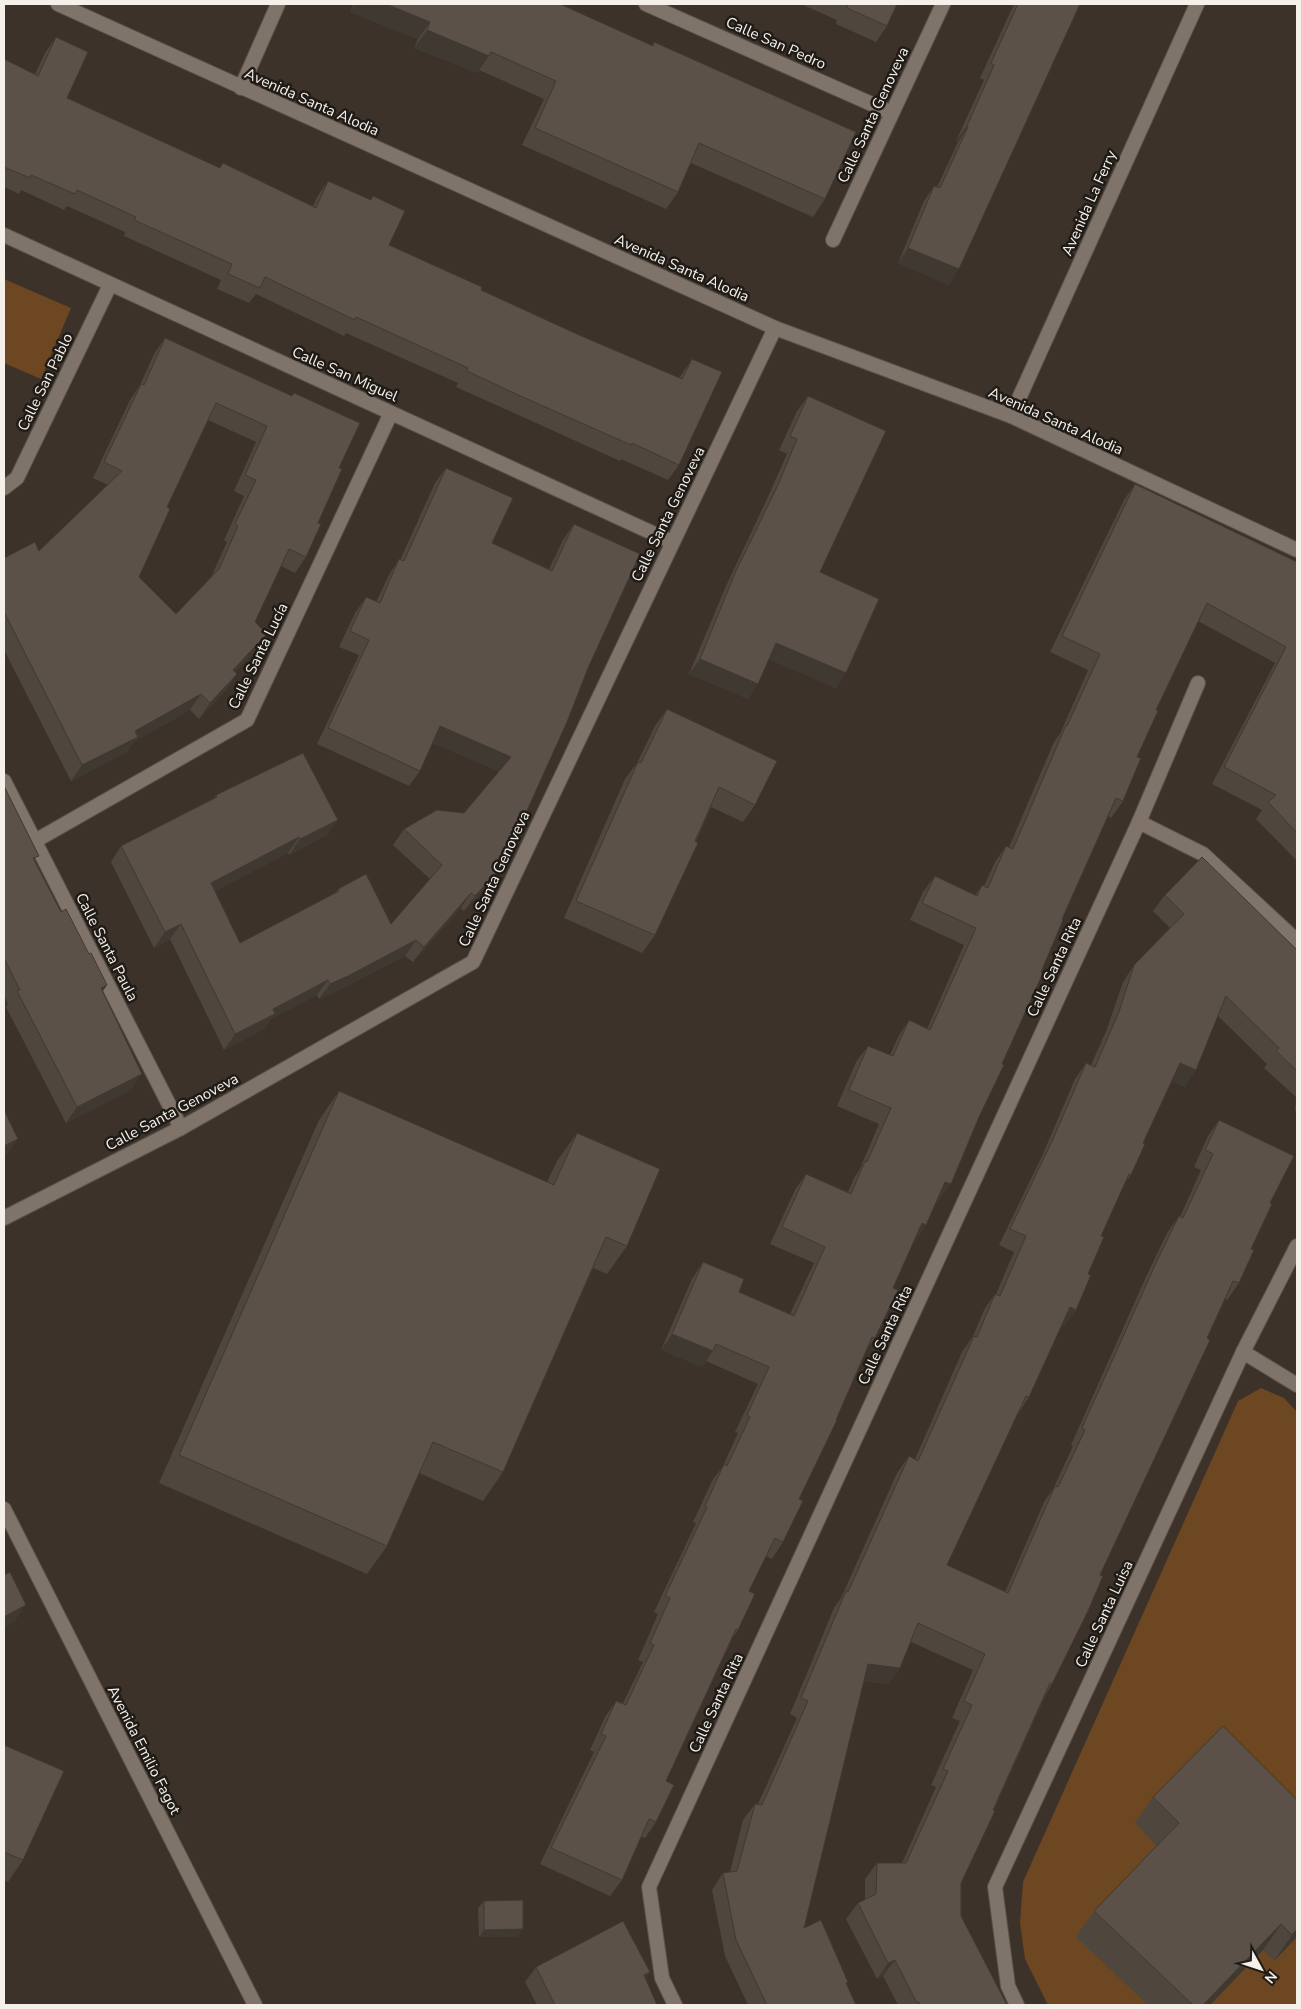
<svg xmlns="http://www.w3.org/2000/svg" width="1301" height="2009" viewBox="0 0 1301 2009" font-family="'Nunito Sans',sans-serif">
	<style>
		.green { fill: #6c4722 }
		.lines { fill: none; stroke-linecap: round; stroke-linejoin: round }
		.minor-casing { stroke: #5a5249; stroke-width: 16 }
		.tertiary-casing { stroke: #5a5249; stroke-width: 16 }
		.minor { stroke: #80746a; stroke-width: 14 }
		.tertiary { stroke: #80746a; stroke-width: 14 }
		.wall { fill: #4f463e; fill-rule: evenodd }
		.shaded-wall { fill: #403932 }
		.building { fill: #5c5148; stroke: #403932; fill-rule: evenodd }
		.labels { text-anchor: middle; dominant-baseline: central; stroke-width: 5; stroke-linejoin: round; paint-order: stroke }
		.street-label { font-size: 15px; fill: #f6f0ea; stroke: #1f1b17 }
	</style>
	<rect width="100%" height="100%" fill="#3c3229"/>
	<g class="green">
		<polygon points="4,279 71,308 41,379 4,363"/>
		<polygon points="1261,1388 1284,1398 1297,1412 1297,2005 1048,2005 1025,1959 1020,1923 1023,1882 1238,1401"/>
	</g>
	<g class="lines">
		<defs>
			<g id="minor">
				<polyline points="646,4 892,113"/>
				<polyline points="241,88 278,4"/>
				<polyline points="4,235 672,542"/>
				<polyline points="833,240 943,4"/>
				<polyline points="1011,416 1297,550"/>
				<polyline points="4,488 17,478 110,285"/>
				<polyline points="4,781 181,1128"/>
				<polyline points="1139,822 1203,854 1297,941"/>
				<polyline points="35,841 247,720 391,413"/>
				<polyline points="4,1218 181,1128 473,962 775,328"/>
				<polyline points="1243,1352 1297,1385"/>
				<polyline points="675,2005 662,1978 649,1887 1139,822 1198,683"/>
				<polyline points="1017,2005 1008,1986 995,1887 1243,1352 1297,1246"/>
			</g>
			<g id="tertiary">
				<polyline points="58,4 775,328 1011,416 1197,4"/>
				<polyline points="4,1509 255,2005"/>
			</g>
		</defs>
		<use href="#minor" class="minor-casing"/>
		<use href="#tertiary" class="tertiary-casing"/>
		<use href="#minor" class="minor"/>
		<use href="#tertiary" class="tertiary"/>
	</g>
	<g class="wall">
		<polygon points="354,4 560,4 652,46 654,42 825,199 813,217 691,163 678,192 666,209 522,145 544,99 479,70 477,73 414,48 418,39 350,12"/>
		<polygon points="801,4 897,4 887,26 876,42 836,24 837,20"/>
		<polygon points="1014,4 1080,4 949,285 898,263 924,201 934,186 937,187 958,142 956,141 984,80 980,78"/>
		<polygon points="56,37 67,98 219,168 223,163 313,206 317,197 328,181 370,200 373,196 389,245 481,290 579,335 679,378 692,359 679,465 668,480 621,459 620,461 505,409 456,387 458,383 346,333 344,336 256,294 249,303 217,289 221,280 124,236 125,232 67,206 64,210 21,190 19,194 4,187 4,59 35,74 45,53"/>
		<path d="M 165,338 L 292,396 L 294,393 L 339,468 L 318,523 L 306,557 L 295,573 L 281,566 L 255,622 L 256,650 L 235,672 L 237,674 L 226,690 L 199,719 L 190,710 L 135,741 L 127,752 L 71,781 L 4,650 L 4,558 L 39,551 L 108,485 L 93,478 L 130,400 L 140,385 L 154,354 ZM 208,420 L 256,442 L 234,491 L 244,496 L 224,540 L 227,542 L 211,577 L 176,614 L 139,577 L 167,507 Z"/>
		<polygon points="808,396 820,572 836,688 769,659 748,699 689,674 726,586 767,499 787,454 779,450 797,411"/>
		<polygon points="446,468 492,543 549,569 563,540 574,524 492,881 464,911 461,908 413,962 405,956 337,991 319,999 317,995 271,1019 264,1029 224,1050 170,939 154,948 111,862 121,846 214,798 216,795 327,835 289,855 288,853 215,891 240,943 335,893 338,889 391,924 430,879 393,845 404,829 464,813 499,771 433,743 420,771 409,786 317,744 359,655 339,647 355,613 366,597 376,602 389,575 399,559 400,560 435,483"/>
		<polygon points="1135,484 1297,562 1297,861 1256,819 1262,810 1212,784 1275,663 1198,621 1156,710 1137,757 1123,801 1111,818 1108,816 1062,919 951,1184 939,1200 937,1200 926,1225 915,1241 914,1241 893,1288 875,1338 866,1350 799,1499 783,1542 772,1559 766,1556 749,1591 738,1630 733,1637 666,1781 656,1822 645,1838 641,1837 622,1880 610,1896 540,1864 594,1752 590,1750 605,1717 616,1701 623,1703 643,1662 638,1660 658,1614 654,1612 696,1523 693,1522 712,1481 723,1466 738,1433 735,1432 758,1384 706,1361 702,1367 661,1350 692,1279 703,1262 739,1292 790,1314 814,1263 770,1244 795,1190 806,1174 848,1192 854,1178 859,1171 879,1124 837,1106 856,1062 868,1046 890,1055 898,1037 909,1020 927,1029 964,945 910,920 923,892 935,876 975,895 982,885 984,886 995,862 1006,846 1009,847 1054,742 1060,734 1088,670 1050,652 1124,500"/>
		<polygon points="667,709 755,805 743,822 711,807 655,935 642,953 564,918 625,779 637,763 655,726"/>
		<polygon points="4,786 35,861 61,912 89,954 107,985 102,992 131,1090 66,1123 6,1007 8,1004 4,995"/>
		<polygon points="1165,895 1297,950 1297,1113 1295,1110 1296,1097 1264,1068 1267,1064 1218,1016 1185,1087 1172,1081 1143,1143 1131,1175 1124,1184 1101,1236 1088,1274 1076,1310 1064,1326 1062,1325 1029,1397 1018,1414 1017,1413 947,1565 1005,1592 1044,1502 1053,1489 1073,1446 1071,1445 1145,1279 1167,1233 1179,1216 1180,1217 1201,1170 1194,1167 1208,1136 1219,1120 1270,1203 1251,1249 1239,1283 1227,1300 1225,1299 1100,1575 1052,1684 1045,1696 961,1883 961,1916 1007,2005 898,2005 883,1976 877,1979 846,1919 858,1903 865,1899 865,1879 877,1863 902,1863 936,1787 931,1785 960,1721 952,1718 973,1670 911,1642 900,1668 888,1684 864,1681 804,1928 846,1984 856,2005 748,2005 725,1956 712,1890 723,1873 730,1872 743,1820 755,1804 758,1804 797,1718 790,1714 834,1608 841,1598 897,1473 909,1456 915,1459 962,1352 973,1336 984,1310 995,1294 996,1294 1014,1252 999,1245 1042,1156 1075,1079 1086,1063 1091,1065 1107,1029 1123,982 1134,965 1170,928 1153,911"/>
		<polygon points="339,1091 547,1182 557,1161 577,1133 627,1246 607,1274 593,1268 503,1472 483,1501 419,1473 387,1546 367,1574 159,1483 319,1120"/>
		<polygon points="4,1745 23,1860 8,1882 4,1880"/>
		<polygon points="1153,1797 1297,1800 1297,1937 1274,1961 1263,1950 1210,2005 1148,2005 1076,1937 1094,1911 1157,1846 1135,1823"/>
		<polygon points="484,1901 518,1937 479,1937 478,1908"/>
		<polygon points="536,1967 650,1972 645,1979 657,2005 537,2005 525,1982"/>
	</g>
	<g class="shaded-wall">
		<polygon points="356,4 386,4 430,22 418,39 350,12"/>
		<polygon points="427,30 489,56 477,73 414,48"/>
		<polygon points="967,126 968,127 958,142 956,141"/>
		<polygon points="908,248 959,269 949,285 898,263"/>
		<polygon points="267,634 256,650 222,686 233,670"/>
		<polygon points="776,643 846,673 836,688 766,658"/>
		<polygon points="700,659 758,684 748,699 689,674"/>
		<polygon points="237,674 226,690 199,719 210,703"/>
		<polygon points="201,694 190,710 135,741 127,752 71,781 82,765 135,731"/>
		<polygon points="440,726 511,757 500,772 430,742"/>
		<polygon points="338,820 327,835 289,855 300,839"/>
		<polygon points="299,837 288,853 200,899 211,883"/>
		<polygon points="502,866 492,881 464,911 475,896"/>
		<polygon points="471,893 461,908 413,962 424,947"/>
		<polygon points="181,924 170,939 154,948 165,932"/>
		<polygon points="416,940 405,956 337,991 319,999 330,984"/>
		<polygon points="328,980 317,995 271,1019 264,1029 224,1050 235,1034 273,1009"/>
		<polygon points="107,985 96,1001 101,988"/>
		<polygon points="1180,1063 1196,1070 1185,1087 1168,1080"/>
		<polygon points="142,1074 131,1090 66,1123 77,1107"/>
		<polygon points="18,1139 7,1154 4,1156 4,1146"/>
		<polygon points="945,1182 951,1184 939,1200 934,1198"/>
		<polygon points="922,1223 926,1225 915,1241 910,1239"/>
		<polygon points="1070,1307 1076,1310 1064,1326 1058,1324"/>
		<polygon points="672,1334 713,1351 702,1367 661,1350"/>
		<polygon points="26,1605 14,1622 4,1627 4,1617"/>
		<polygon points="868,1664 900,1668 888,1684 857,1680"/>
		<polygon points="1281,1924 1263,1950 1210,2005 1203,2005"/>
		<polygon points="523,1929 518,1937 479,1937 484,1930"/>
		<polygon points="1297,1929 1297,1937 1274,1961 1292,1935"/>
		<polygon points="895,1960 883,1976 877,1979 888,1963"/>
		<polygon points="650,1972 640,1987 644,1975"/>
	</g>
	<g class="building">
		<polygon points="386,4 560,4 653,46 654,42 856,132 825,199 699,143 678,192 535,128 556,81 491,52 489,56 427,30 430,22"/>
		<polygon points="847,4 897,4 887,26 847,8 848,4"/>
		<polygon points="1018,4 1080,4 959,269 908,248 934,186 940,188 968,127 967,126 994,65 991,63"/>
		<polygon points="56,37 88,52 67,98 220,168 223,163 316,208 328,181 371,200 373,196 405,211 389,245 482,287 481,290 579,335 682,379 692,359 722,372 679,465 632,443 631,445 516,394 467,371 468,368 356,317 355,320 265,277 260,288 228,274 232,264 134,220 136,217 77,190 75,194 31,175 30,178 4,167 4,59 38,76"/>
		<path d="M 165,338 L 292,396 L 294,393 L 360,423 L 339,468 L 342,469 L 318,523 L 321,524 L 306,557 L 289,549 L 255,622 L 267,634 L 233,670 L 237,674 L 210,703 L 201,694 L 135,731 L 138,737 L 82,765 L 4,612 L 4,558 L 35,542 L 39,551 L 122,471 L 104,462 L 141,384 L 144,385 ZM 216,403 L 267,426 L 245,475 L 256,480 L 235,524 L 238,526 L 219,569 L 176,614 L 139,577 L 170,509 L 167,507 Z"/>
		<polygon points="808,396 886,431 820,572 879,599 846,673 776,643 758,684 700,659 736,571 778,485 797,439 790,436"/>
		<polygon points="446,468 513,498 492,543 552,571 574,524 640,554 588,668 567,722 502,866 475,896 471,893 424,947 416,940 348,976 330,984 328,980 273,1009 275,1014 235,1034 181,924 165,932 121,846 217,797 216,795 303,753 338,820 300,839 299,837 211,883 240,943 339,891 338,889 366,874 391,924 442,865 404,829 437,810 464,813 511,757 440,726 420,771 328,728 369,640 350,631 366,597 380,603 399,559 404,561"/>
		<polygon points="1135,484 1297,562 1297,833 1268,802 1276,795 1224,767 1286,647 1207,603 1156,710 1158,711 1137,757 1141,758 1123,801 1116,798 1062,919 1063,920 1041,972 1043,973 1002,1064 1004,1065 979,1117 951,1184 945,1182 926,1225 922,1223 893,1288 898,1290 875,1338 872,1337 836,1420 837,1420 799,1499 803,1501 783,1542 775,1538 749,1591 755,1594 738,1630 736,1629 666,1781 674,1785 656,1822 649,1819 622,1880 551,1848 606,1736 601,1734 616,1701 626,1705 654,1645 650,1643 670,1598 665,1596 707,1507 705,1506 724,1464 727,1466 750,1417 747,1415 769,1367 716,1344 713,1351 672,1334 703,1262 744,1279 739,1292 794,1316 825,1247 782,1227 806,1174 851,1194 865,1161 867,1162 891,1108 849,1090 868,1046 893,1056 909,1020 930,1030 976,928 922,903 935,876 977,896 982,885 988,888 1006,846 1013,849 1066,725 1067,726 1100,654 1062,636"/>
		<polygon points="667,709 777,761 755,805 719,787 695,841 698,843 655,935 576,901 638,762 641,763"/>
		<polygon points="4,786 39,856 33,858 61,912 66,909 89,954 91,953 107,985 101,988 142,1074 77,1107 17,991 20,990 4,958"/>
		<polygon points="1202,857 1297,950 1297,1071 1276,1051 1279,1048 1226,996 1196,1070 1180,1063 1143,1143 1145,1144 1131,1175 1129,1174 1101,1236 1104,1237 1088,1274 1091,1275 1076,1310 1070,1307 1029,1397 1026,1396 947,1565 1008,1593 1055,1486 1058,1487 1085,1430 1082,1428 1156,1263 1179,1216 1183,1218 1213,1154 1205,1150 1219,1120 1294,1156 1270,1203 1272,1204 1251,1249 1254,1250 1239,1283 1233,1281 1207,1338 1210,1340 1100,1575 1103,1576 1088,1611 1052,1684 1050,1683 993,1810 995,1811 961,1883 961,1916 1007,2005 921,2005 919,2002 917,2003 895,1960 888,1963 858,1903 876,1894 877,1863 906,1863 948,1771 943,1769 972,1705 964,1701 985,1654 918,1623 900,1668 868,1664 804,1928 821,1920 848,1982 846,1983 856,2005 767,2005 736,1940 723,1873 737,1871 755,1804 762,1805 808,1701 801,1698 846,1591 848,1592 909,1456 918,1461 974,1336 977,1337 995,1294 1000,1296 1026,1236 1010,1229 1053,1139 1086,1063 1095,1067 1119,1012 1134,965 1184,914 1165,895"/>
		<polygon points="339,1091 554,1185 577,1133 660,1169 627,1246 606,1237 503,1472 433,1442 387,1546 179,1455"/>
		<polygon points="4,1110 18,1139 4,1146"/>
		<polygon points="10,1572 26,1605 4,1617 4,1575"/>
		<polygon points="1223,1726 1297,1800 1297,1929 1292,1935 1281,1924 1203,2005 1193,2005 1094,1911 1179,1823 1153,1797"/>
		<polygon points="4,1745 64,1771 23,1860 4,1852"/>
		<polygon points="523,1900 523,1929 484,1930 484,1901"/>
		<polygon points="623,1921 650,1972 644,1975 657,2005 555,2005 536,1967"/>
	</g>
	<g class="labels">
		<g class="street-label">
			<text transform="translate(776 43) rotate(24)">Calle San Pedro</text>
			<text transform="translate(312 102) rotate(24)">Avenida Santa Alodia</text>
			<text transform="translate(873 115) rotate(-65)">Calle Santa Genoveva</text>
			<text transform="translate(1089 203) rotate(-66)">Avenida La Ferry</text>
			<text transform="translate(682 268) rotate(24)">Avenida Santa Alodia</text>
			<text transform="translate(345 374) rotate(24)">Calle San Miguel</text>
			<text transform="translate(45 382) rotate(-64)">Calle San Pablo</text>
			<text transform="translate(1056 421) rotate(24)">Avenida Santa Alodia</text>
			<text transform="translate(668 514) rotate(-64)">Calle Santa Genoveva</text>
			<text transform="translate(258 656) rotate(-64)">Calle Santa Lucía</text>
			<text transform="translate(494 879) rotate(-65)">Calle Santa Genoveva</text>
			<text transform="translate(107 947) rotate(63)">Calle Santa Paula</text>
			<text transform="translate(1054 967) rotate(-65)">Calle Santa Rita</text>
			<text transform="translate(172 1112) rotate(-28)">Calle Santa Genoveva</text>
			<text transform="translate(885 1335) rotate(-65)">Calle Santa Rita</text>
			<text transform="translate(1104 1614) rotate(-65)">Calle Santa Luisa</text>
			<text transform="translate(716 1703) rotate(-65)">Calle Santa Rita</text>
			<text transform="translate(144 1750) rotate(63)">Avenida Emilio Fagot</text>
		</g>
	</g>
	<rect width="1301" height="2009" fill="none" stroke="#f6f0ea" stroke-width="10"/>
	<g transform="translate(1261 1969) rotate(130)" stroke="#1f1b17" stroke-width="4" paint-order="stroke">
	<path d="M0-4L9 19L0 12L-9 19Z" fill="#f6f0ea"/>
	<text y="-8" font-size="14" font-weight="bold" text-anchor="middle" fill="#f6f0ea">N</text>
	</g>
</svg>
